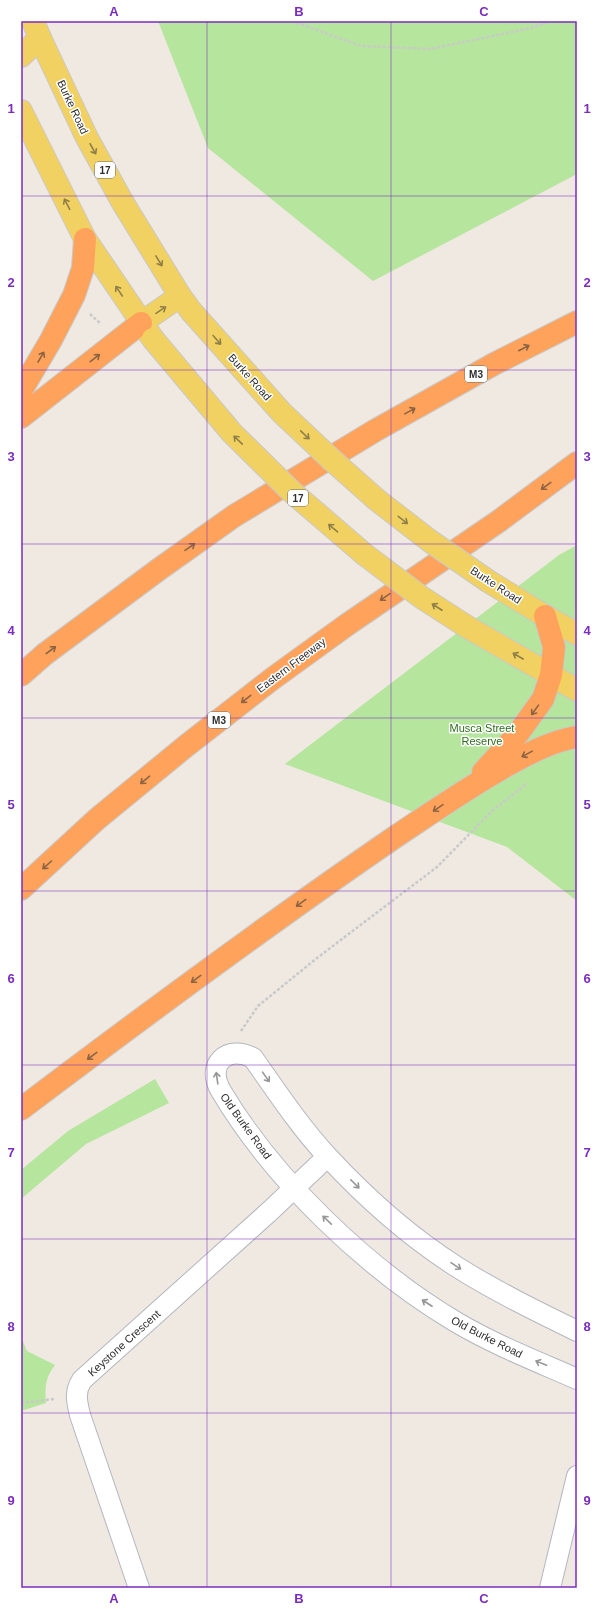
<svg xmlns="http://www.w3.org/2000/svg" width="598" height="1609" viewBox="0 0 598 1609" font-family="Arial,sans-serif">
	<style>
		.green { fill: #b6e59e }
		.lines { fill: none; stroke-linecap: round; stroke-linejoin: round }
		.minor-casing { stroke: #b4b7c1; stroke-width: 22 }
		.primary-casing { stroke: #c9c9c9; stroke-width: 24 }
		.motorway-casing { stroke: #c9c9c9; stroke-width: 24 }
		.path { stroke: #c9c9c9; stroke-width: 2.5; stroke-dasharray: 3 2; stroke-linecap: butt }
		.minor { stroke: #fff; stroke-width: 20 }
		.primary { stroke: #f2d163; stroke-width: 22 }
		.motorway { stroke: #ffa35c; stroke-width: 22 }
		.primary-bridge-casing { stroke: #c9c9c9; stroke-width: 24; stroke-linecap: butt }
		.primary-bridge { stroke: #f2d163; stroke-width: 22 }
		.oneway { stroke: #908048 }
		.oneway2 { stroke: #8c6343 }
		.oneway3 { stroke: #969696 }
		.grid { fill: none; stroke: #7b2cbf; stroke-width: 1; stroke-opacity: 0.55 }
		.labels { text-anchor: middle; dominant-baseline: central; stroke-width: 3; stroke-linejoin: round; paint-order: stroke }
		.shield { fill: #fff; stroke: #6d6d6d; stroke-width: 1 }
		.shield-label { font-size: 10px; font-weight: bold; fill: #2e2e2e }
		.street-label { font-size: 11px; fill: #2e2e2e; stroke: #fff }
		.park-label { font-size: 11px; fill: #2c6e1b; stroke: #fff }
		.neatline { fill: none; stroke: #7b2cbf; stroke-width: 1.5 }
		.grid-label { font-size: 13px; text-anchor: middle; font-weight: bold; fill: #7b2cbf }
	</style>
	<rect width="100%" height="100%" fill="#efe9e1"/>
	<g class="green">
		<polygon points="158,21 577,21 577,174 373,281 208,148"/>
		<polygon points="577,545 577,901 507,847 285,764 559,555"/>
		<polygon points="155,1079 169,1103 86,1144 21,1199 21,1170 68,1131"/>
		<path d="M 21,1337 L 27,1351 L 55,1365 C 45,1378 45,1387 46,1403 L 21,1411 Z"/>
	</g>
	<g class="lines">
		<defs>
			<g id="minor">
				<path d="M 577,1331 C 536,1311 495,1291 457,1267 C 410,1237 366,1198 328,1157 C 300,1127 277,1092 253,1058 C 228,1044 205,1064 221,1091 C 274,1180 367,1269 456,1322 C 495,1345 536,1361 577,1379"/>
				<path d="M 139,1588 L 80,1415 C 77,1402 74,1392 82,1380 L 270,1211 L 327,1157"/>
				<polyline points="550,1588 577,1476"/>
			</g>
			<g id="primary">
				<polyline points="33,21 40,38 87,138 123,203 180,296 191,311"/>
				<polyline points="21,56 40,38"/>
				<polyline points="21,111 85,239 153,339"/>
				<polyline points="141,323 180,296"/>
				<polyline points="488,581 545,616 577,634"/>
				<polyline points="469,628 577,690"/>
			</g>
			<g id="motorway">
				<polyline points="21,391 51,340 74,295 83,268 85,239"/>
				<polyline points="21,417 141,323"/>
				<polyline points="21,675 45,654 158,570 234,516 376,430 494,364 577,322"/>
				<polyline points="483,772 517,735 543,699 551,675 554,647 545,616"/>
				<polyline points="21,889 97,819 186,746 272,679 348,624 499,521 577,463"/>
				<path d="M 21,1109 C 144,1016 268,924 395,837 C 431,813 467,788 506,766 C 528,754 551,741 577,737"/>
			</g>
		</defs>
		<use href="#minor" class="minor-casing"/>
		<use href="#primary" class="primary-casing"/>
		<use href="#motorway" class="motorway-casing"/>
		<g class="path">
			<polyline points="292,21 361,46 430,49 531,28 550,21"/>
			<polyline points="90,314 101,324"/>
			<polyline points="241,1031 258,1006 317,958 437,867 493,810 528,783"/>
			<polyline points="21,1403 54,1399"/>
		</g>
		<use href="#minor" class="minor"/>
		<use href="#primary" class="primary"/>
		<use href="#motorway" class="motorway"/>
		<defs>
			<g id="primary-bridge">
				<polyline points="191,311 282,413 333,461 377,500 430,541 488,581"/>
				<polyline points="153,339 232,433 292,492 364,554 421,597 469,628"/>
			</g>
		</defs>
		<use href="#primary-bridge" class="primary-bridge-casing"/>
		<use href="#primary-bridge" class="primary-bridge"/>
	</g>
	<defs><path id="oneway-shaft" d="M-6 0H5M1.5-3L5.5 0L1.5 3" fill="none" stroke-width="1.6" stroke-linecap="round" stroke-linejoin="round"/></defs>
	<g class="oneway">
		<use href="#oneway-shaft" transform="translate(93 149) rotate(61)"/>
		<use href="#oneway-shaft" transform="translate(67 204) rotate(-117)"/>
		<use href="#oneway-shaft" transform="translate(159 261) rotate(58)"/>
		<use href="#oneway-shaft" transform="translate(119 291) rotate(-124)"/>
		<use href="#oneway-shaft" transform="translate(161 310) rotate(-34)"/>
		<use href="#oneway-shaft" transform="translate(217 340) rotate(49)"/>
		<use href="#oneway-shaft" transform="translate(305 435) rotate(44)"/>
		<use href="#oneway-shaft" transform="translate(238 440) rotate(-136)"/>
		<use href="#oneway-shaft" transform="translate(403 520) rotate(38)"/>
		<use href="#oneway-shaft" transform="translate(333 528) rotate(-140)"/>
		<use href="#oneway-shaft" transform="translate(437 607) rotate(-147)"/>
		<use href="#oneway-shaft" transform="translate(518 656) rotate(-150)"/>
	</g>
	<g class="oneway2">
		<use href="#oneway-shaft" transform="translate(524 348) rotate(-27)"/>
		<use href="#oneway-shaft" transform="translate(41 357) rotate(-60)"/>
		<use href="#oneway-shaft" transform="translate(95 358) rotate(-38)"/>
		<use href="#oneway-shaft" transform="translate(410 411) rotate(-29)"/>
		<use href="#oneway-shaft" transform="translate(546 486) rotate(144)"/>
		<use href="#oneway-shaft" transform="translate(190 547) rotate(-35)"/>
		<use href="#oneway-shaft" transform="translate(385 597) rotate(145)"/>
		<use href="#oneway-shaft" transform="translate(51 650) rotate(-37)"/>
		<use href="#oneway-shaft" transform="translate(246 699) rotate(142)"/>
		<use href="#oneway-shaft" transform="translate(535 710) rotate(126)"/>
		<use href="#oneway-shaft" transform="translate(527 754) rotate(151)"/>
		<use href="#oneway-shaft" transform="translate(145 780) rotate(140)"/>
		<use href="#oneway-shaft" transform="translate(438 808) rotate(146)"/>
		<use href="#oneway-shaft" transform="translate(47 865) rotate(138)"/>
		<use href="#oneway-shaft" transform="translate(301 903) rotate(144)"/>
		<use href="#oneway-shaft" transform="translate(196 979) rotate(144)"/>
		<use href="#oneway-shaft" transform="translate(92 1056) rotate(143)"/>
	</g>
	<g class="oneway3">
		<use href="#oneway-shaft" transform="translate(266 1077) rotate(55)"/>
		<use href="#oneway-shaft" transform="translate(217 1078) rotate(-98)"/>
		<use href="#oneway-shaft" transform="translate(355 1184) rotate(45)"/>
		<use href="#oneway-shaft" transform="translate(327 1220) rotate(-136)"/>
		<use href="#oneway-shaft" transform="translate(456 1266) rotate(34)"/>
		<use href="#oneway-shaft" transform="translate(427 1303) rotate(-147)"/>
		<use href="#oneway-shaft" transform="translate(541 1363) rotate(-158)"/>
	</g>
	<path class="grid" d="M 207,21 L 207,1588M 391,21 L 391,1588M 21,196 L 577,196M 21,370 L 577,370M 21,544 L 577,544M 21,718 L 577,718M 21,891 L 577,891M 21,1065 L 577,1065M 21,1239 L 577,1239M 21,1413 L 577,1413"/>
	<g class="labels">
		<g class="shield">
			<rect x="95" y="162" width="20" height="16" rx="3"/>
			<rect x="465" y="366" width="22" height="16" rx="3"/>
			<rect x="288" y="490" width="20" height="16" rx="3"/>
			<rect x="208" y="712" width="22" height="16" rx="3"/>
		</g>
		<g class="shield-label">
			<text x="105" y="170">17</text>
			<text x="476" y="374">M3</text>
			<text x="298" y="498">17</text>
			<text x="219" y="720">M3</text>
		</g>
		<g class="street-label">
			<text transform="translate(73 107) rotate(65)">Burke Road</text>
			<text transform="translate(250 377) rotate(48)">Burke Road</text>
			<text transform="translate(496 585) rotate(33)">Burke Road</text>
			<text transform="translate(291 665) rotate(-37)">Eastern Freeway</text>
			<text transform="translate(246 1126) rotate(54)">Old Burke Road</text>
			<text transform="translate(487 1337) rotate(27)">Old Burke Road</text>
			<text transform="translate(124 1343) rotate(-42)">Keystone Crescent</text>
		</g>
		<g class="park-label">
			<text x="482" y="728">Musca Street<tspan x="482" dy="13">Reserve</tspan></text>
		</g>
	</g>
	<rect width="598" height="1609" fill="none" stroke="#ffffff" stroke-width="44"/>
	<rect x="22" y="22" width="554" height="1565" class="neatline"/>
	<g class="grid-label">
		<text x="114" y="16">A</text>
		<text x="299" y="16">B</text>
		<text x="484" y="16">C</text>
		<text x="11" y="113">1</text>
		<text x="587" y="113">1</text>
		<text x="11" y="287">2</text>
		<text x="587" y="287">2</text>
		<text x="11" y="461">3</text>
		<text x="587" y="461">3</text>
		<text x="11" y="635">4</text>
		<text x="587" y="635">4</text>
		<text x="11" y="809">5</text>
		<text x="587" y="809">5</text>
		<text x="11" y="983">6</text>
		<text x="587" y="983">6</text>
		<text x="11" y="1157">7</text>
		<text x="587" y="1157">7</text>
		<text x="11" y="1331">8</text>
		<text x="587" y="1331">8</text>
		<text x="11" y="1505">9</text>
		<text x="587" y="1505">9</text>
		<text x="114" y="1603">A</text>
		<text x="299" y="1603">B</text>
		<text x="484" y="1603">C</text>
	</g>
</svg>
